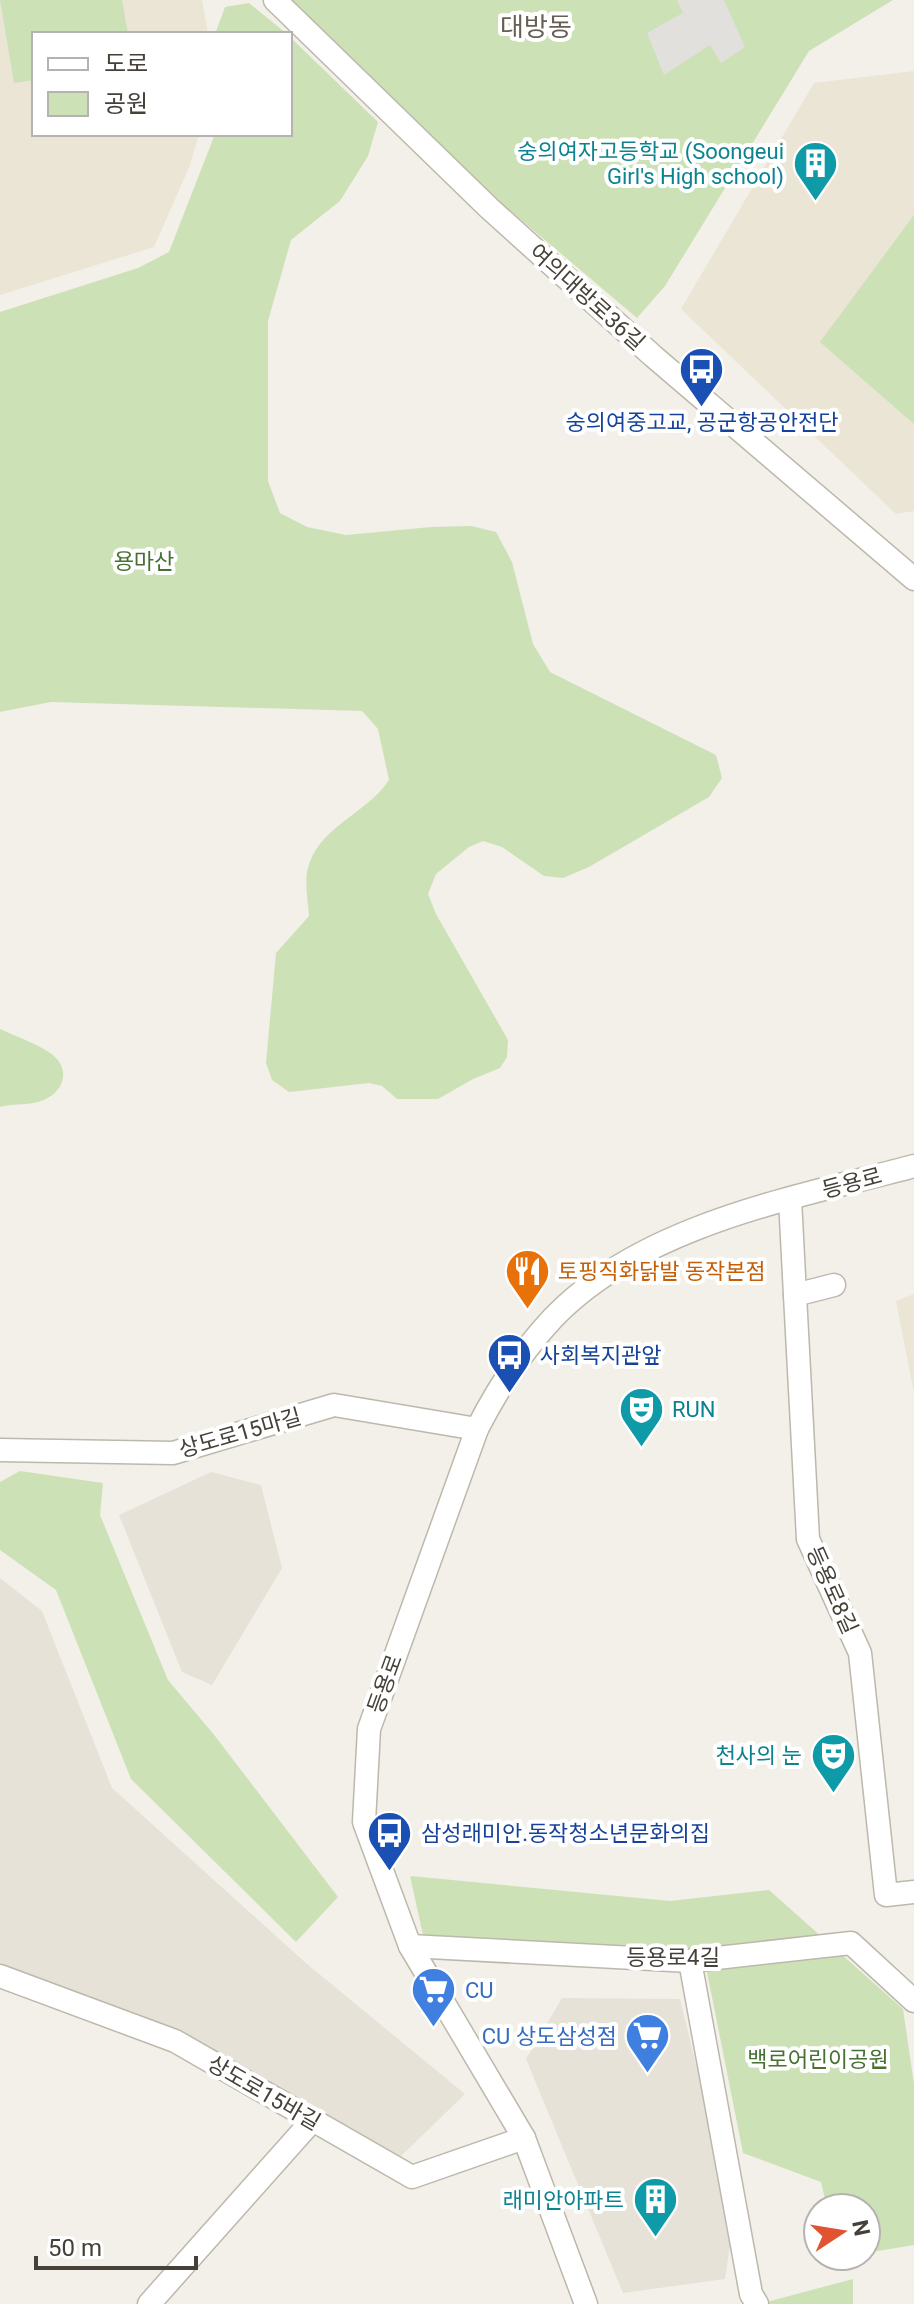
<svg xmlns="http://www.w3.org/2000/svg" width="914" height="2304" viewBox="0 0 914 2304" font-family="Roboto,'Noto Sans KR',sans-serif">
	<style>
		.residential { fill: #e6e2d8 }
		.education { fill: #eae5d4 }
		.green { fill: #cce2b6 }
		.parking { fill: #e1e0dd }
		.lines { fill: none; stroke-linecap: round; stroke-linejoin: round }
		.minor-casing { stroke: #bdb8ac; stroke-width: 25 }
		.minor { stroke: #fff; stroke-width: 22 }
		.labels { text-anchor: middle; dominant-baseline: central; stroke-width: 8; stroke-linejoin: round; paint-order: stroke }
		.culture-label { font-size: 22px; fill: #0d838f; stroke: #fff; text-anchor: end }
		.street-label { font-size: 22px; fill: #454138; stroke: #fff }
		.transit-label { font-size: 22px; fill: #164399; stroke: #fff; text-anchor: start }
		.park-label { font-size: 22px; fill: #477032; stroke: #fff }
		.food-label { font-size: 22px; fill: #c56008; stroke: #fff; text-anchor: start }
		.shop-label { font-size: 22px; fill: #366cbe; stroke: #fff; text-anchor: start }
		.quarter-label { font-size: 26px; fill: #675f51; stroke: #fff }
	</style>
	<rect width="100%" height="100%" fill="#f2f0e9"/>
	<g class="residential">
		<polygon points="211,1472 261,1485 282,1568 212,1685 182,1672 119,1515"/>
		<polygon points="0,1578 42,1611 112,1788 307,1964 465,2094 396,2161 177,2030 0,1969"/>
		<polygon points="562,1998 680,1999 734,2218 725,2279 623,2293 526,2059"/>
	</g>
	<g class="education">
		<polygon points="0,0 202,0 208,34 34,34 34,134 199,134 190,165 154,247 0,295"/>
		<polygon points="914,71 914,511 896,514 681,309 814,83"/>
		<polygon points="914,1294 914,1393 896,1301"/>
	</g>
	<g class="green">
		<polygon points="0,0 122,0 128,34 34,34 34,80 14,83"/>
		<polygon points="285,0 893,0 809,51 665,286 637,318 499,201"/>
		<polygon points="249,3 287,34 215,34 225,7"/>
		<path d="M 290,37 L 378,122 L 368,156 L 340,201 L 291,240 L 268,321 L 268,481 L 280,513 L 307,527 L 346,535 L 431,527 L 471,526 L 496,532 L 512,562 L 533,644 L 550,672 L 716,755 L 722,778 L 709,797 L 589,867 L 563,878 L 544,876 L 502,847 L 483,841 L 469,847 L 436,874 L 428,894 L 436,914 L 508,1040 L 507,1057 L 500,1068 L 473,1079 L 438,1099 L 397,1099 L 382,1086 L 369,1083 L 289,1092 L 272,1080 L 266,1063 L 276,953 L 309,916 C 308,902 305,885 307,872 C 316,827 366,815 389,780 L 378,729 L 362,711 L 51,702 L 0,712 L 0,312 L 138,268 L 169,252 L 215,134 L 290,134 Z"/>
		<polygon points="914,215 914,424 820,342"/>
		<path d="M 0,1029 C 15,1036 33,1042 47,1051 C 70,1064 68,1089 44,1100 C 31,1106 14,1103 0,1107 Z"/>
		<polygon points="20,1471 103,1483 100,1515 168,1680 215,1736 338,1897 296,1942 131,1779 56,1590 0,1550 0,1482"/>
		<polygon points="410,1876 670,1901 769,1890 903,2009 914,2084 914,2245 866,2253 866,2208 827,2208 821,2182 743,2153 704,1957 423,1935"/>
		<polygon points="853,2279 853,2304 759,2304"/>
	</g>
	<polygon class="parking" points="677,0 724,0 745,47 721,63 710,45 664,75 647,33 683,13"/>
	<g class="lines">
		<defs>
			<g id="minor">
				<polyline points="275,0 489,208 653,356 914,579"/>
				<polyline points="790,1199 795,1295"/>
				<polyline points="834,1285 795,1295 808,1539 860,1653 886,1895 914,1892"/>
				<polyline points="0,1450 173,1453 334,1405 477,1429"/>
				<polyline points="410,1946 690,1961 851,1943 914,2001"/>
				<polyline points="690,1961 751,2294 757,2304"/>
				<polyline points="0,1976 175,2041 412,2177 524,2138"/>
				<polyline points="149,2304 311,2122"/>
				<path d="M 586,2304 L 524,2138 L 410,1946 L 364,1822 L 369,1729 L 477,1429 C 498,1388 521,1352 553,1318 C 642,1225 794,1198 914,1166"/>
			</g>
		</defs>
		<use href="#minor" class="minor-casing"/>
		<use href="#minor" class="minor"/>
	</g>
	<defs>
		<symbol id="building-pin" viewBox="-11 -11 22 30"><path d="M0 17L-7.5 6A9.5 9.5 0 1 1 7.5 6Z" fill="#0f9aa8" stroke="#fff"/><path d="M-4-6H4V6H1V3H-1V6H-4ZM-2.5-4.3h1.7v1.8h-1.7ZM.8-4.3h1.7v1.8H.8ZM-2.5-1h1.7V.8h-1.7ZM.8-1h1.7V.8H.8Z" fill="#fff"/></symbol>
		<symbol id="bus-pin" viewBox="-11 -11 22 30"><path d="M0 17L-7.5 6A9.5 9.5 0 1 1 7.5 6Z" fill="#1a4fb4" stroke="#fff"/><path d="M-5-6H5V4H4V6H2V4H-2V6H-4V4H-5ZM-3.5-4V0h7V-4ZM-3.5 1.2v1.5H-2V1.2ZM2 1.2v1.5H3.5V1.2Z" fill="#fff"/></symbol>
		<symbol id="restaurant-pin" viewBox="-11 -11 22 30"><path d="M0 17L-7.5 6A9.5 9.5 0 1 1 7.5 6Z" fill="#e8710a" stroke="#fff"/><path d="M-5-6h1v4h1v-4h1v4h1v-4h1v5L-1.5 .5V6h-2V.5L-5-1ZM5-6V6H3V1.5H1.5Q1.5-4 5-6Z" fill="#fff"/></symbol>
		<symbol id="theatre-pin" viewBox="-11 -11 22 30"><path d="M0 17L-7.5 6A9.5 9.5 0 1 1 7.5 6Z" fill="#0f9aa8" stroke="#fff"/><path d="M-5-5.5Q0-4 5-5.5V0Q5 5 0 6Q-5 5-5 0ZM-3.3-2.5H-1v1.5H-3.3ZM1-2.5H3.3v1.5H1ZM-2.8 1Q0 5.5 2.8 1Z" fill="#fff"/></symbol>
		<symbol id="supermarket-pin" viewBox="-11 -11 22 30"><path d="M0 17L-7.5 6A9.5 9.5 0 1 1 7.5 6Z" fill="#3f7fe0" stroke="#fff"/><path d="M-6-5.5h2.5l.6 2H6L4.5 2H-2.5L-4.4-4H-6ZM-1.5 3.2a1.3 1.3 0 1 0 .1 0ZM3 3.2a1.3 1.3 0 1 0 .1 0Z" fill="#fff"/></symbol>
	</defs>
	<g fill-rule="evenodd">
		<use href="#building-pin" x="790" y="138" width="51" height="69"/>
		<use href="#bus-pin" x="676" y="344" width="51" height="69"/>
		<use href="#restaurant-pin" x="502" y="1246" width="51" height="69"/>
		<use href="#bus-pin" x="484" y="1330" width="51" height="69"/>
		<use href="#theatre-pin" x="616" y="1384" width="51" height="69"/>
		<use href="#theatre-pin" x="808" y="1730" width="51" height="69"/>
		<use href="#bus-pin" x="364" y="1808" width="51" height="69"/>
		<use href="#supermarket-pin" x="408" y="1964" width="51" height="69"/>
		<use href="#supermarket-pin" x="622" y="2010" width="51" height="69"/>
		<use href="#building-pin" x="630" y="2174" width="51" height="69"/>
	</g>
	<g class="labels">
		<g class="culture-label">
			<text x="784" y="151">숭의여자고등학교 (Soongeui<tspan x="784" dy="25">Girl's High school)</tspan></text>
			<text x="672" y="1409" text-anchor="start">RUN</text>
			<text x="802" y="1755">천사의 눈</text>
			<text x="624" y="2200">래미안아파트</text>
		</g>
		<g class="street-label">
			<text transform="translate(587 297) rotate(42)">여의대방로36길</text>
			<text transform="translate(852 1183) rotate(-15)">등용로</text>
			<text transform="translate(240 1433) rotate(-16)">상도로15마길</text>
			<text transform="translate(832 1590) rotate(66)">등용로8길</text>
			<text transform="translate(385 1684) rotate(-70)">등용로</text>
			<text x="673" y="1957">등용로4길</text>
			<text transform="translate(264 2093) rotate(30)">상도로15바길</text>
		</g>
		<g class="transit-label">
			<text x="702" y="422" text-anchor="middle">숭의여중고교, 공군항공안전단</text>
			<text x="540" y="1355">사회복지관앞</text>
			<text x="421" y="1833">삼성래미안.동작청소년문화의집</text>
		</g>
		<g class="park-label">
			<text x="144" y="561">용마산</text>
			<text x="818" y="2059">백로어린이공원</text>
		</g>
		<g class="food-label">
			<text x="558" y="1271">토핑직화닭발 동작본점</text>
		</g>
		<g class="shop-label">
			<text x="465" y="1990">CU</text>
			<text x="617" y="2036" text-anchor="end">CU 상도삼성점</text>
		</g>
		<g class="quarter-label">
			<text x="536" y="27">대방동</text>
		</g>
	</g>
	<rect x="32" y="32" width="260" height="104" fill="#ffffff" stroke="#b5b3af" stroke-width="2"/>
	<rect x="48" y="58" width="40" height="12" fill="#ffffff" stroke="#b5b3af" stroke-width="2"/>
	<text x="104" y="72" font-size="24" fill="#454138">도로</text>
	<rect x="48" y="92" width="40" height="24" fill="#cce2b6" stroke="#b5b3af" stroke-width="2"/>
	<text x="104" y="112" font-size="24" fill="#454138">공원</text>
	<g transform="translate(842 2232) rotate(78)"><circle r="38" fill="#ffffff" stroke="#b5b3af" stroke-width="2"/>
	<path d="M0-6L14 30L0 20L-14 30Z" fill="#e15431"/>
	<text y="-12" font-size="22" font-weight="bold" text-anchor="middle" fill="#454138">N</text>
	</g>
	<path d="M36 2256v12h160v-12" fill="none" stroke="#454138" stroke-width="4"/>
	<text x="48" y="2256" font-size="24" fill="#454138" stroke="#ffffff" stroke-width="6" paint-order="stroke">50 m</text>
</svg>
